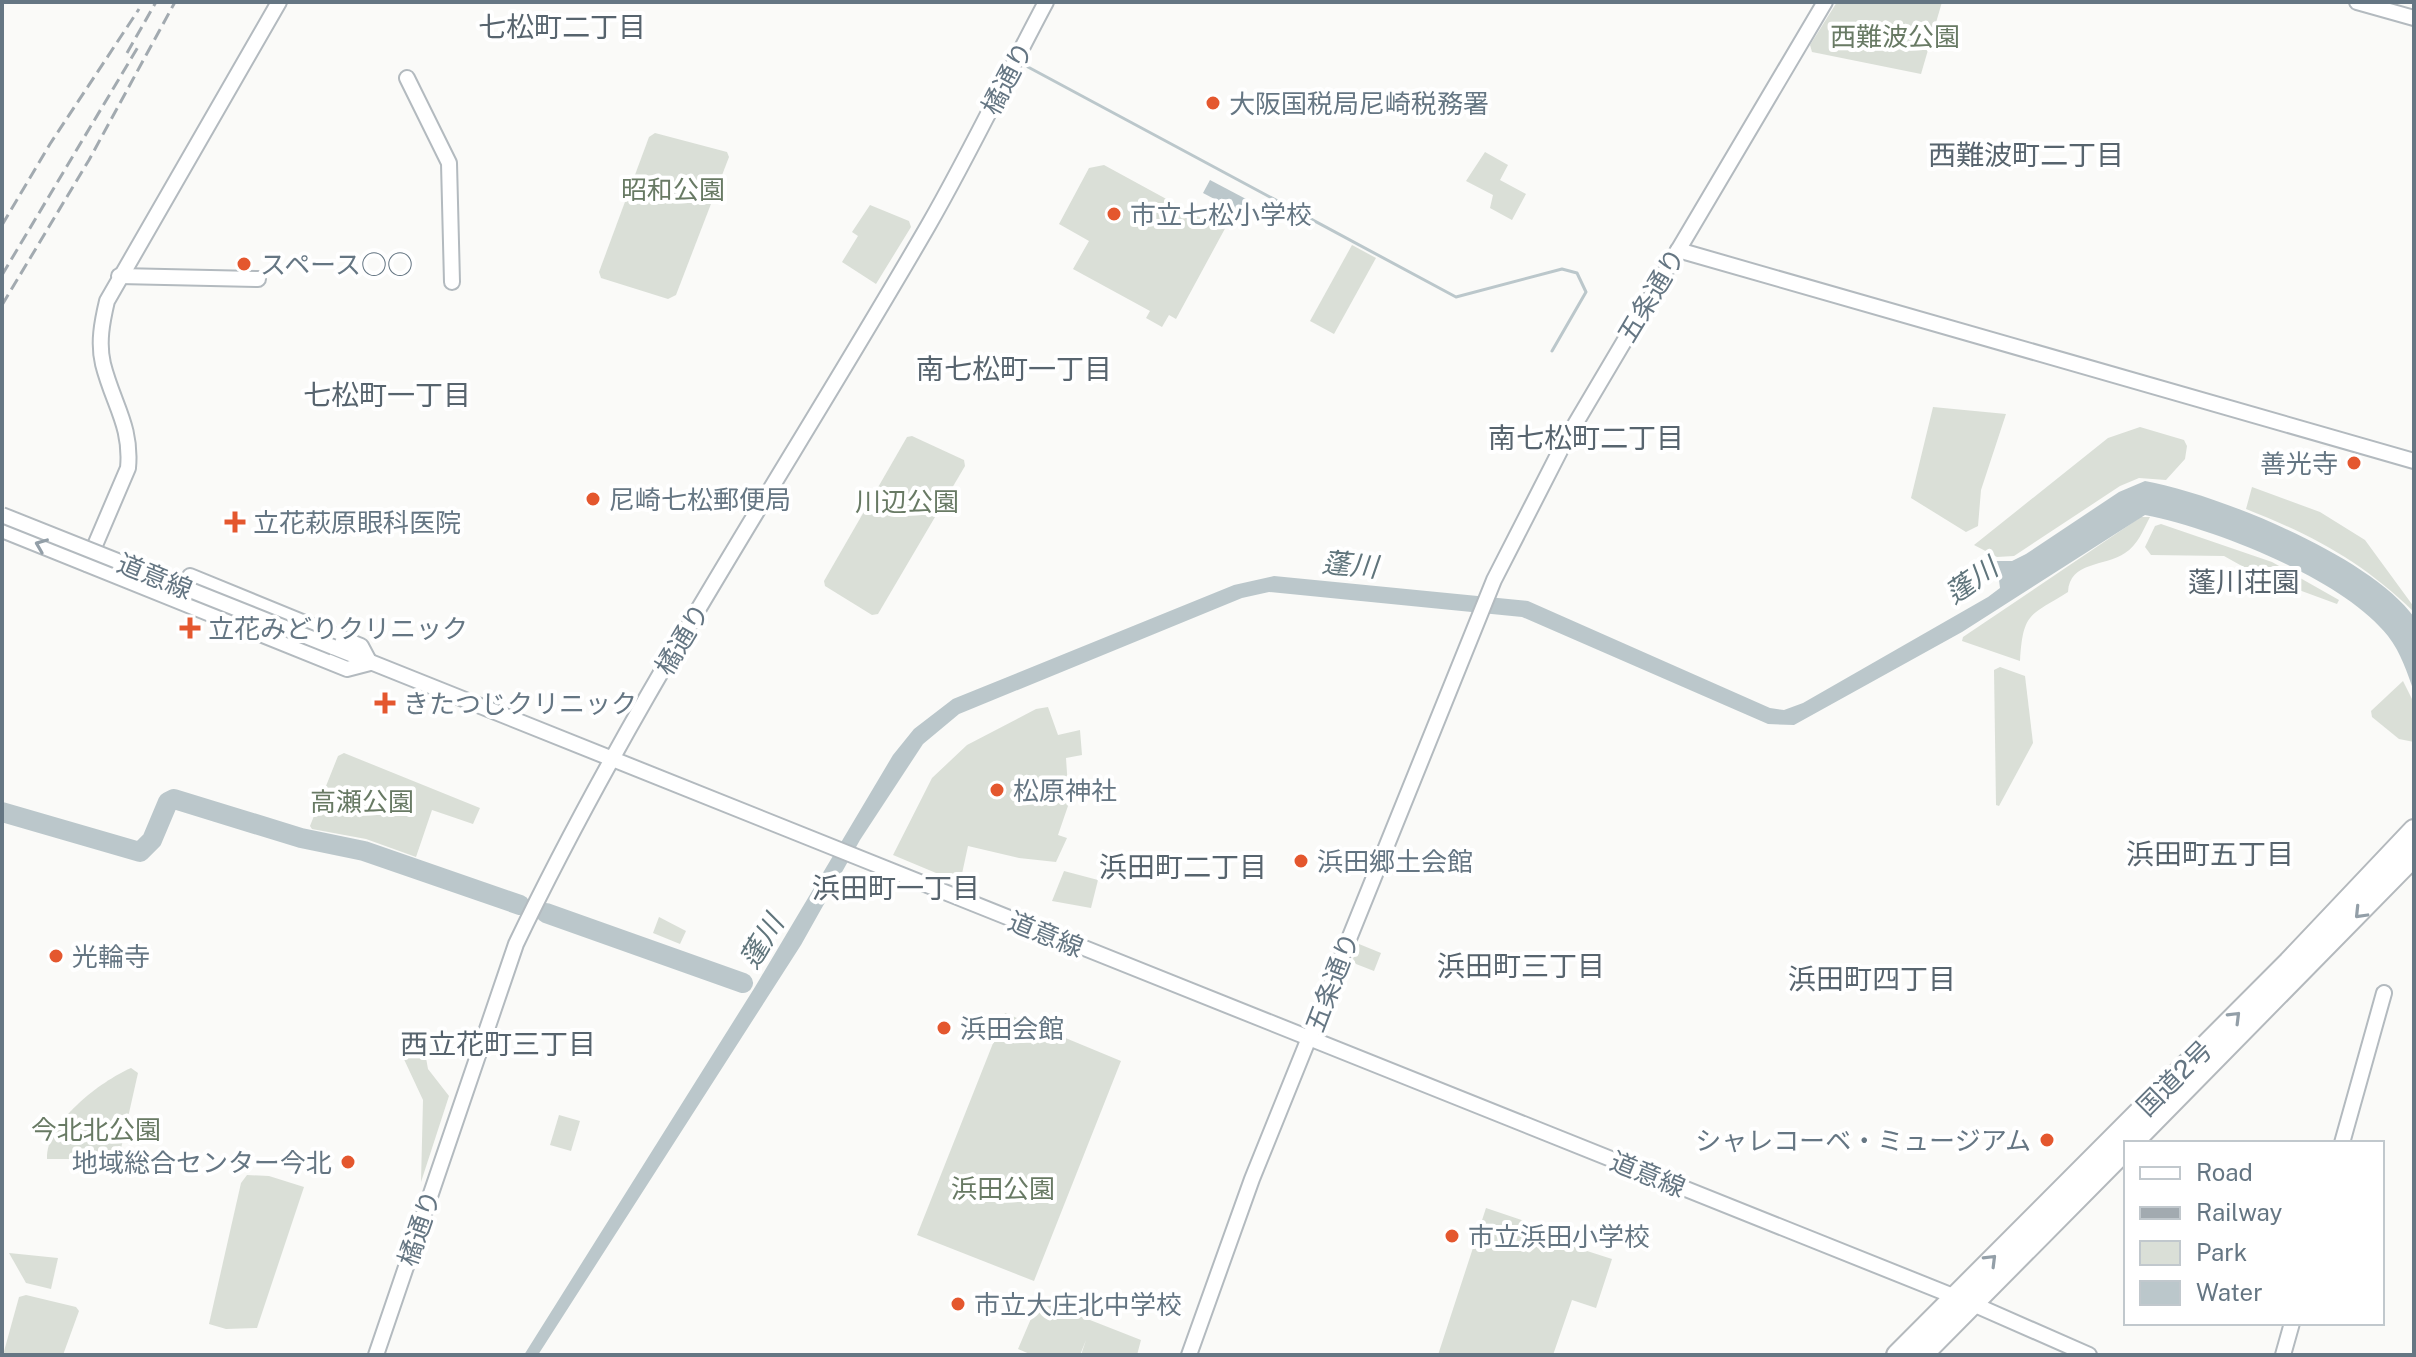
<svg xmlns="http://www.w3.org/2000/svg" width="2416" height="1357" viewBox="0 0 2416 1357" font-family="'Public Sans','Noto Sans JP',sans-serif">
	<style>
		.green { fill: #dadfd7 }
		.water { fill: #bbc7cb }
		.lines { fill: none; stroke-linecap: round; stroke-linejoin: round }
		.stream { stroke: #bbc7cb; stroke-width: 3 }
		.river { stroke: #bbc7cb; stroke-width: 20 }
		.secondary-casing { stroke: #b3babf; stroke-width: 18 }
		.highway-casing { stroke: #b4b9bd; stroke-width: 24 }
		.secondary { stroke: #fff; stroke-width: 14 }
		.highway { stroke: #fff; stroke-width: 20 }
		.rail { stroke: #a2aab0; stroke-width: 3; stroke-dasharray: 12 6; stroke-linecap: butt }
		.secondary-bridge-casing { stroke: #b3babf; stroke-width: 18; stroke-linecap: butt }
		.secondary-bridge { stroke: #fff; stroke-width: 14 }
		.oneway { stroke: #939fa8 }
		.poi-dot { fill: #e4572e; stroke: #fff; stroke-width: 3 }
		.labels { text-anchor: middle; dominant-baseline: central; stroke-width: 8; stroke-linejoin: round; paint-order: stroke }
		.park-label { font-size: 26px; fill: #687a64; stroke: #fff }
		.street-label { font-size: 26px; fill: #657683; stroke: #fff }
		.poi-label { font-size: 26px; fill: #657683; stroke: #fff; text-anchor: start }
		.neighbourhood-label { font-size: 28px; fill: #57646e; stroke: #fff }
		.water-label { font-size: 28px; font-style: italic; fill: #60757c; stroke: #fff }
	</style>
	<rect width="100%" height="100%" fill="#fafaf8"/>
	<g class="green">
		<polygon points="1837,2 1942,2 1921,74 1812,52 1810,45"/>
		<polygon points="655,133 727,152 729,157 676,295 668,299 601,278 599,272 649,137"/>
		<polygon points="1485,152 1508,165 1500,180 1526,194 1512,220 1490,208 1493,195 1466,181"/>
		<polygon points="1104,165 1203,219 1207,212 1228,223 1176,319 1169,315 1162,327 1146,318 1150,311 1073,269 1089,241 1059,224 1089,168"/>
		<polygon points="870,205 909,221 911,227 876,284 842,262 858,236 852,232"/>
		<polygon points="1352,245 1376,258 1334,334 1310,321"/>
		<polygon points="1933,407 2006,414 1981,490 1978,526 1966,532 1911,498"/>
		<polygon points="2140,427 2184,440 2187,446 2185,459 2166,480 2139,478 2120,486 2014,556 1997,557 1974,545 2108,438"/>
		<polygon points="912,436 964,460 965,466 878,614 872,615 825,586 824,581 907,437"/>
		<path d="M 2252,487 L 2320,512 L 2365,540 L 2414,607 L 2414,612 C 2361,561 2314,536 2246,509 Z"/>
		<path d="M 2141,517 L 2150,517 C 2143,530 2138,545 2125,553 C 2104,567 2070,561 2068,592 C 2031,616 2023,610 2020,661 L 1962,641 L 1963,637 Z"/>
		<polygon points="2161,524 2272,562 2339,600 2337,604 2258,575 2224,556 2151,555 2145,547 2155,526"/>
		<polygon points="2000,667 2025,676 2033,743 1999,806 1996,805 1994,670"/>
		<polygon points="2403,681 2414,703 2414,742 2399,739 2372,717 2371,711"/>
		<polygon points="1048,707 1058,735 1080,730 1082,755 1066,758 1069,803 1058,835 1067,838 1056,862 1019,858 968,846 960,883 893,855 932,778 967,745 1036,709"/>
		<polygon points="344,753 480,808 473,824 432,810 416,857 366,839 312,829 310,826 338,756"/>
		<polygon points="1064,871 1098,880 1091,908 1052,901"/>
		<polygon points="659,917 686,931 680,944 653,933"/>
		<polygon points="1359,944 1381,953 1374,971 1356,964 1353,959"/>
		<polygon points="1005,1013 1121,1061 1034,1281 917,1235"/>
		<polygon points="416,1032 422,1036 428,1069 449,1096 421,1182 423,1100 402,1055 403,1047"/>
		<path d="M 131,1068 L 138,1073 L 120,1153 L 112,1159 L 47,1159 C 45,1123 101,1081 131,1068 Z"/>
		<polygon points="559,1115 580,1121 571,1151 550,1145"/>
		<polygon points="247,1175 269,1176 304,1187 257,1328 226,1329 209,1324 241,1183"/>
		<polygon points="1486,1208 1539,1226 1537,1235 1612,1259 1596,1308 1572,1300 1553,1355 1438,1355"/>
		<polygon points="9,1253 58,1258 51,1289 26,1283"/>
		<polygon points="26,1295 76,1307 79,1311 63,1355 3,1355 19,1297"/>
		<polygon points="1039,1300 1141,1340 1137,1355 1081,1355 1086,1340 1080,1355 1032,1355 1018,1349"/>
	</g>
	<g class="water">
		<polygon points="1210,180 1246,199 1239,212 1203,193"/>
		<path d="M 2145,481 C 2218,494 2370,556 2414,617 L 2414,692 C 2407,672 2401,653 2388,636 C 2343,579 2216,529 2145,515 L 1962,632 L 1794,725 L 1768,724 L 1522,617 L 1269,592 L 1242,598 L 959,714 L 923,744 L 860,840 L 801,945 L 538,1355 L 524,1355 L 755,987 L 893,755 L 914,729 L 953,699 L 1234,585 L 1274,576 L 1528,601 L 1770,708 L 1784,710 L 1803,703 L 1988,597 L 2000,588 L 1998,572 L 1991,565 L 1995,561 L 2012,561 L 2026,554 L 2119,492 Z"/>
	</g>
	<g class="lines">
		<polyline class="stream" points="1028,67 1456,297 1562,269 1577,273 1586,292 1552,351"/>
		<g class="river">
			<polyline points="2,812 140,852 152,840 168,802 174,799 301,838 364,851 520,905"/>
			<polyline points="546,913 743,983"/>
		</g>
		<defs>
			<g id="secondary">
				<polyline points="2357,2 2414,18"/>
				<polyline points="407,78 449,163 452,282"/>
				<polyline points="1678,250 2414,461"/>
				<polyline points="119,276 258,279"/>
				<polyline points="2,530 347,669 370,663"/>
				<path d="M 87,564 L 128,468 C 132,426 113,404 103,364 C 98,343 102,322 107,301 L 279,2"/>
				<polyline points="190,576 361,646 370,663"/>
				<polyline points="333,647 1973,1304 2089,1355"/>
				<polyline points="2342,1143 2384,993"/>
				<path d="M 376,1355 L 516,944 C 635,695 790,465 928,226 C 970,153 1006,77 1046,2"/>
				<polyline points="1189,1355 1252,1179 1494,580 1564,443 1825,2"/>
				<polyline points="2283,1355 2292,1323"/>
			</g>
			<g id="highway">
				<polyline points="2132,1143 2414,856"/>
				<polyline points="1897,1355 2289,962 2414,830"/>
				<polyline points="1922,1355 2126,1149"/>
			</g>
		</defs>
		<use href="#secondary" class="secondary-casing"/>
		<use href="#highway" class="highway-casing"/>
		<use href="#secondary" class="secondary"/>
		<use href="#highway" class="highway"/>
		<g class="rail">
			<polyline points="127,53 156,2"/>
			<polyline points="2,225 50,144 139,9"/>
			<polyline points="2,275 138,47"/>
			<polyline points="2,305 89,160 175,2"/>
		</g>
		<defs>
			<polyline id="secondary-bridge" points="2,515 333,647"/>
		</defs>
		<use href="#secondary-bridge" class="secondary-bridge-casing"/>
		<use href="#secondary-bridge" class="secondary-bridge"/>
	</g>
	<defs><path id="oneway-chevron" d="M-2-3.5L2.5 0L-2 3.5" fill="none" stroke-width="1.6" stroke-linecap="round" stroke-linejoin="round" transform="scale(2)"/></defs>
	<g class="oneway">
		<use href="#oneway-chevron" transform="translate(41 545) rotate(-158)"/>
		<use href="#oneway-chevron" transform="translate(2360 913) rotate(134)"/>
		<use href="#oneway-chevron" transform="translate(2235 1017) rotate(-45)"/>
		<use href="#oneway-chevron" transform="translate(1991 1260) rotate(-45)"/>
	</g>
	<g class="poi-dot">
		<circle cx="1213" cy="103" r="8"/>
		<circle cx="1114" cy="214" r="8"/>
		<circle cx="244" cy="264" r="8"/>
		<circle cx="2354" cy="463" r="8"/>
		<circle cx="593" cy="499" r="8"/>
		<path d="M231 510h8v8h8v8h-8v8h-8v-8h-8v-8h8z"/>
		<path d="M186 616h8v8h8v8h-8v8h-8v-8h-8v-8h8z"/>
		<path d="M381 691h8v8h8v8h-8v8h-8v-8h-8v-8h8z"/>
		<circle cx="997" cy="790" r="8"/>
		<circle cx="1301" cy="861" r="8"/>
		<circle cx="56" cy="956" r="8"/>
		<circle cx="944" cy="1028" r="8"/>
		<circle cx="2047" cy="1140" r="8"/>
		<circle cx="348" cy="1162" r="8"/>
		<circle cx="1452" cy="1236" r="8"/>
		<circle cx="958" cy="1304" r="8"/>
	</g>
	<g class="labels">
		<g class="park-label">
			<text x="1895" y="36">西難波公園</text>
			<text x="673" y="189">昭和公園</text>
			<text x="907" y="501">川辺公園</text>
			<text x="362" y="801">高瀬公園</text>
			<text x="96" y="1129">今北北公園</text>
			<text x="1003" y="1188">浜田公園</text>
		</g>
		<g class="street-label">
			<text transform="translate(1007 78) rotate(-62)">橘通り</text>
			<text transform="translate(1651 295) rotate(-59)">五条通り</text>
			<text transform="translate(155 576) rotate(22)">道意線</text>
			<text transform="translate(682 639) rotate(-59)">橘通り</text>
			<text transform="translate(1046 934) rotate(22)">道意線</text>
			<text transform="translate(1332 982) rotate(-69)">五条通り</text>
			<text transform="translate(2174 1078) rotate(-45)">国道2号</text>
			<text transform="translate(1648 1174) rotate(22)">道意線</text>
			<text transform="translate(419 1228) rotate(-71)">橘通り</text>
		</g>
		<g class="poi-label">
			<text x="1229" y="103">大阪国税局尼崎税務署</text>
			<text x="1130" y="214">市立七松小学校</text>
			<text x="260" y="264">スペース○○</text>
			<text x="2338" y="463" text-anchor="end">善光寺</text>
			<text x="609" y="499">尼崎七松郵便局</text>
			<text x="253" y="522">立花萩原眼科医院</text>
			<text x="208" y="628">立花みどりクリニック</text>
			<text x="403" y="703">きたつじクリニック</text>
			<text x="1013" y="790">松原神社</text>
			<text x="1317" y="861">浜田郷土会館</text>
			<text x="72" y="956">光輪寺</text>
			<text x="960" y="1028">浜田会館</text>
			<text x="2031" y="1140" text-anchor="end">シャレコーベ・ミュージアム</text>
			<text x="332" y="1162" text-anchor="end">地域総合センター今北</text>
			<text x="1468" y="1236">市立浜田小学校</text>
			<text x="974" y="1304">市立大庄北中学校</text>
		</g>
		<g class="neighbourhood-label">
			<text x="562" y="26">七松町二丁目</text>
			<text x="2026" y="154">西難波町二丁目</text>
			<text x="1014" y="368">南七松町一丁目</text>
			<text x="387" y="394">七松町一丁目</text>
			<text x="1586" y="437">南七松町二丁目</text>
			<text x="2244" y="581">蓬川荘園</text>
			<text x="2210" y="853">浜田町五丁目</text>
			<text x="1183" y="866">浜田町二丁目</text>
			<text x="896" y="887">浜田町一丁目</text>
			<text x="1521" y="965">浜田町三丁目</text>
			<text x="1872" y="978">浜田町四丁目</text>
			<text x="498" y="1043">西立花町三丁目</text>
		</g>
		<g class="water-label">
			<text transform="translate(1350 564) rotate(5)">蓬川</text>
			<text transform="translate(1971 580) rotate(-35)">蓬川</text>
			<text transform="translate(761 941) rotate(-59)">蓬川</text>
		</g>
	</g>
	<rect width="2416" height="1357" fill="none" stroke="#657683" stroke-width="8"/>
	<rect x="2124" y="1141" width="260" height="184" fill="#ffffff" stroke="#c1c8cd" stroke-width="2"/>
	<rect x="2140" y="1167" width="40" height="12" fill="#ffffff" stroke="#c1c8cd" stroke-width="2"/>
	<text x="2196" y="1181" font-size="24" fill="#657683">Road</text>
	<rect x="2140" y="1207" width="40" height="12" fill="#a2aab0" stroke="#c1c8cd" stroke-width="2"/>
	<text x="2196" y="1221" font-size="24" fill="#657683">Railway</text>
	<rect x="2140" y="1241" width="40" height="24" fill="#dadfd7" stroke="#c1c8cd" stroke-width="2"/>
	<text x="2196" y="1261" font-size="24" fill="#657683">Park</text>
	<rect x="2140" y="1281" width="40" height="24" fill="#bbc7cb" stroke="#c1c8cd" stroke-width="2"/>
	<text x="2196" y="1301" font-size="24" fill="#657683">Water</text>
</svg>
